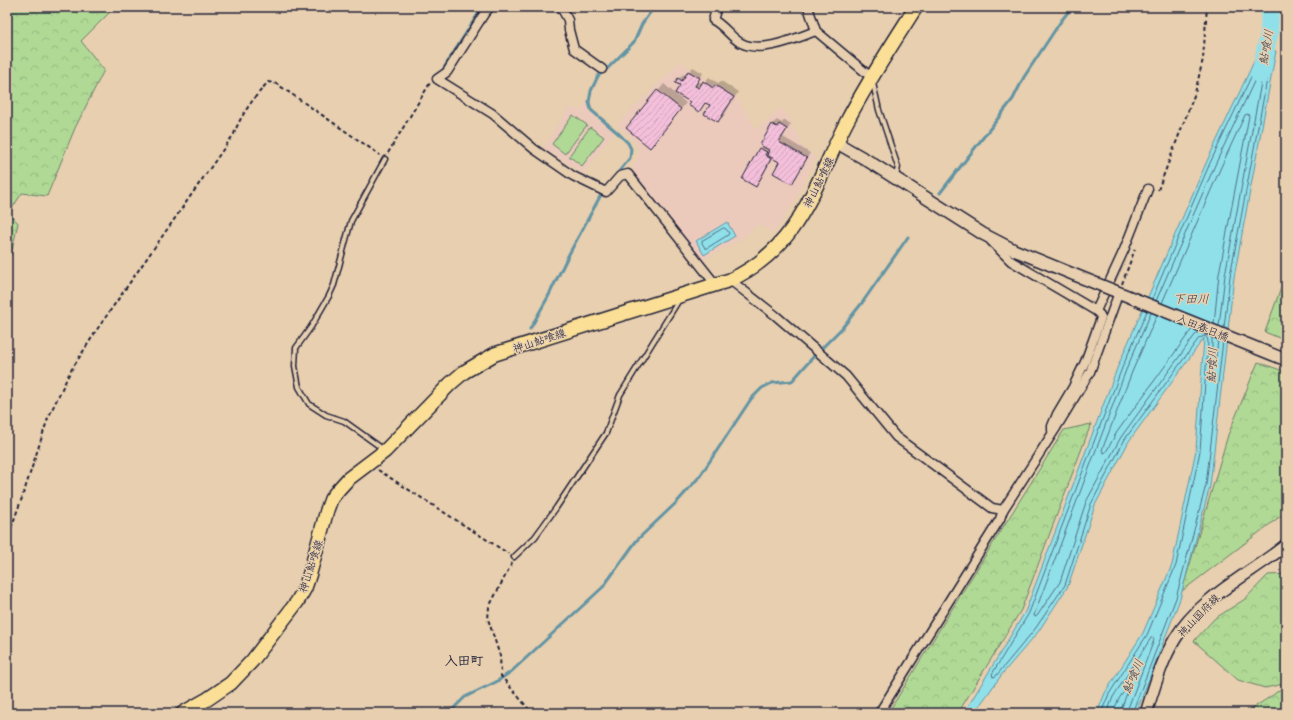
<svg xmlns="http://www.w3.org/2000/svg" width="1293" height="720" viewBox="0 0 1293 720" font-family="Mali,'Klee One',sans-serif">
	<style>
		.built { fill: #ebcabc }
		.green { fill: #b0d995; stroke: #697e68 }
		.forest { fill: url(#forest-crowns); stroke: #697e68 }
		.water { fill: #90e0ea; stroke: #6494a4 }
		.shadow { fill: #0003 }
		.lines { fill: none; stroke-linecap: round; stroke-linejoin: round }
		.shore { stroke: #4e6e81; stroke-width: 1 }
		.stream { stroke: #6494a4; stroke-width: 3 }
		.river { stroke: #90e0ea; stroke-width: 18 }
		.building { fill: url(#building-hatch); stroke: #22223b }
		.lane-casing { stroke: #22223b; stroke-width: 7 }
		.street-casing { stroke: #22223b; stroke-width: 11 }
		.secondary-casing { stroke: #22223b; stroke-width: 14 }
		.primary-casing { stroke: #22223b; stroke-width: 16 }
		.path { stroke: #22223b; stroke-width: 2; stroke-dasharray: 4 3; stroke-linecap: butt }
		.lane { stroke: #e7cfaf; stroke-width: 4 }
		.street { stroke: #e7cfaf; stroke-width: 8 }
		.secondary { stroke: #e7cfaf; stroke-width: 11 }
		.primary { stroke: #fbdf96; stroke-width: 13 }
		.secondary-bridge-casing { stroke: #22223b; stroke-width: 14; stroke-linecap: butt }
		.secondary-bridge { stroke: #e7cfaf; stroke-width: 11 }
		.labels { text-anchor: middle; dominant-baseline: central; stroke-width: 3; stroke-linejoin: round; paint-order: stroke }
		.street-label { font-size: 11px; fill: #22223b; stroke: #e7cfaf }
		.water-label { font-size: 12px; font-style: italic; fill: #323e55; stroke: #e7cfaf }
		.quarter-label { font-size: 13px; font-weight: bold; fill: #22223b; stroke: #e7cfaf }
	</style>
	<defs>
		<pattern id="forest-crowns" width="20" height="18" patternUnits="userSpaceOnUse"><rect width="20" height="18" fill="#b0d995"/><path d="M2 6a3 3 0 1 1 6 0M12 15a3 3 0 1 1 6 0" fill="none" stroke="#97ba81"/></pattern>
		<pattern id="building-hatch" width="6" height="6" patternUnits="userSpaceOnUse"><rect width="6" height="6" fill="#f4bfda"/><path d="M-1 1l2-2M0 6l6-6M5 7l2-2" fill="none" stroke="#d1a4bc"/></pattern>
	</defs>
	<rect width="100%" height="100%" fill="#e7cfaf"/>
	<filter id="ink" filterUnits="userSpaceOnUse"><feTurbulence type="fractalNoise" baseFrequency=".025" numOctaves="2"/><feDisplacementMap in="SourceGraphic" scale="8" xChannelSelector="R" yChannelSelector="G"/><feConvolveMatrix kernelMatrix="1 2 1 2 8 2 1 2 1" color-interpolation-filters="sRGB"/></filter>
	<g filter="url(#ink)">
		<g class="built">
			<polygon points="680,62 736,96 756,129 782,108 801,140 799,144 816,158 793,204 774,233 758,224 743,238 701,261 636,180 632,169 638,157 638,150 636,144 617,124"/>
			<polygon points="587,102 589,110 593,115 615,130 583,174 543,148 569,108 581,110"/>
		</g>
		<g class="green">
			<polygon points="573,115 587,125 565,154 552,144"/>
			<polygon points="590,127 604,137 582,166 569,156"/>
		</g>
		<g class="forest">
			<polygon points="7,7 115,7 81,41 104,70 75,128 47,196 22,193 9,213 18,223 11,255 7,257"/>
			<polygon points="1286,274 1286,341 1265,332"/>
			<polygon points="1258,362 1286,372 1286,512 1182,591 1228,435"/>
			<polygon points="1091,424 1021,610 958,713 888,713 965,588 1064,430"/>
			<polygon points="1286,574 1286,681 1283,684 1265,688 1238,680 1194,641 1214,619 1245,599 1268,575"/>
			<polygon points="1286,685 1286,713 1245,713 1273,695"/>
		</g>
		<g class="water">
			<polygon points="1259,51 1276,51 1234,277 1210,486 1180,599 1136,713 1097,713 1105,693 1143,633 1172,565 1196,450 1204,338 1129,441 1095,505 1068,586 1038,632 1003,673 974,713 964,713 1025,612 1118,366 1207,161"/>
			<polygon points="727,222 735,236 704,255 696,241"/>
		</g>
		<g class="shadow">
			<polygon points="693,67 703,73 698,81 703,84 709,77 718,83 721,81 738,92 723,117 718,121 711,105 706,102 699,111 691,102 681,85 679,79 683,74 686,76"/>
			<polygon points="664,84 686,103 656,140 627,128"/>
			<polygon points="777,120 782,123 784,120 791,124 783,137 810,153 796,178 791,183 781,162 773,157 760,181 756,186 743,179 760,148 763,145 772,124"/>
		</g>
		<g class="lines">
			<g class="shore">
				<polygon points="724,228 726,229 729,233 728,235 707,248 705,248 702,243 702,241"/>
				<polyline points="1152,299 1210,163 1261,56 1262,55 1270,55 1271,58 1230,276 1224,328"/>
				<polyline points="1156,301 1215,165 1259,71 1262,70 1263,72 1225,275 1219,326"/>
				<polyline points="1162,303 1221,167 1245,115 1248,114 1249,116 1219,274 1214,324"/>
				<polyline points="1151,313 1126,370 1034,615 1035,617 1037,616 1060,582 1086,502 1121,437 1195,335 1199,332"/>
				<polyline points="1157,315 1132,372 1102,450 1104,453 1106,452 1117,432 1192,329"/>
				<polyline points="1212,337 1212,356 1213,358 1216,357 1218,340"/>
				<polyline points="1101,713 1109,694 1147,635 1176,565 1200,451 1208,341 1207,338 1205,336 1199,338 1125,439 1091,504 1065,585 1035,629 996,676 993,677 992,674 1029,613 1122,368 1147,311"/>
				<polyline points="1107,713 1113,697 1151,638 1153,637 1154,640 1128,708 1127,713"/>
				<path d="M 1113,713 C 1116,705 1119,696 1126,690 L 1127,693 L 1122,707 L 1121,713"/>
				<polyline points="1132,713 1176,598 1206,485 1223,341"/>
			</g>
			<g class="stream">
				<polyline points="442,71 480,11 483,7"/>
				<polyline points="617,174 630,158 631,149 628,143 619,134 591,110 589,102 591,91 598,76 607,69 634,42 642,24 654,7"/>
				<polyline points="940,193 1013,99 1024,77 1061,21 1072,7"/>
				<polyline points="530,329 548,297 568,256 603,191"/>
				<polyline points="449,713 465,697 496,682 512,671 603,587 637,540 677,502 700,476 751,399 762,388 772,383 792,381 815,355 842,328 862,303 908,237"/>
			</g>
			<polyline class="river" points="1260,75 1269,34 1270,7"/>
		</g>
		<g class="building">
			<polygon points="688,71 700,78 695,86 699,88 703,81 713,88 715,85 734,97 718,122 704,114 710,105 705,103 699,112 688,105 690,102 675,93 680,85 675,83 678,78 682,81"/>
			<polygon points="657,90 681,109 650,148 626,128"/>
			<polygon points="772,124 777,127 779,124 787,129 779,142 807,158 792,184 773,173 779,162 767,155 769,150 760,145"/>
			<polygon points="759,148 767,152 765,155 771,159 756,187 742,179"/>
		</g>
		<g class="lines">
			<defs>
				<g id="lane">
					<polyline points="873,83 879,110 898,167 896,176"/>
					<polyline points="383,449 344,421 326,415 309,404 299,387 295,366 296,348 311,327 329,296 334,285 351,221 385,159"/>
					<polyline points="514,557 535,537 556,508 606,433 620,395 679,300"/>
				</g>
				<g id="street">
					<polyline points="490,7 484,14 447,72 437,79 493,114 534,149 573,176 606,192 620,176 628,174 716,285"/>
					<polyline points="561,7 568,20 569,30 574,49 602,69"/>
					<path d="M 717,7 L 713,20 C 725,26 730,37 741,43 C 762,54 796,38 816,31"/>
					<polyline points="808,7 816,31 871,77"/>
					<polyline points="991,241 1011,261 1096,311"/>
					<polyline points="730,280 775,315 846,376 896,437 992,508 1003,510"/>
					<polyline points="1052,430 1052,426 1057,414 1073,387 1085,362 1101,318 1100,315 1096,311 1124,250 1148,189"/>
					<polyline points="7,712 9,713"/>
					<polyline points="879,713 1000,519 1003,510 1056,428 1090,372 1119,292"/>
				</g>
				<g id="secondary">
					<polyline points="837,143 865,159 983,234 1014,250 1075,275"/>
					<polyline points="1115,291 1286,360"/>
					<path d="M 1146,713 C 1154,688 1161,662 1175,639 C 1199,598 1250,574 1286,545"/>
				</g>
				<path id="primary" d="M 183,713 L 206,700 L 231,683 L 252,661 L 297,602 L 305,588 L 310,573 L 327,510 L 331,499 L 338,490 L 348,479 L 385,451 L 450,384 L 464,372 L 495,354 L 730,280 C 800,247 813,188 845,125 C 866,84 891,46 916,7"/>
			</defs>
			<use href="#lane" class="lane-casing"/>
			<use href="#street" class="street-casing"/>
			<use href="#secondary" class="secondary-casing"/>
			<use href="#primary" class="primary-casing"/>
			<g class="path">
				<polyline points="388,153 430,83"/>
				<polyline points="1158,190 1195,93 1203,59 1207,7"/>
				<polyline points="1122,284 1135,249"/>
				<polyline points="378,470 509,554"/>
				<path d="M 7,541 L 11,528 L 23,495 L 48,418 L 70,372 L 98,328 L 234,134 C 241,114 254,98 268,82 L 277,84 L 380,155"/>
				<polyline points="512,563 489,607 488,619 500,656 501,676 532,713"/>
			</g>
			<use href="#lane" class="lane"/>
			<use href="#street" class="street"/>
			<use href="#secondary" class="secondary"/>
			<use href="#primary" class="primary"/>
			<defs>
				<polyline id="secondary-bridge" points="1075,275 1115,291"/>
			</defs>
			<use href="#secondary-bridge" class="secondary-bridge-casing"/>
			<use href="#secondary-bridge" class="secondary-bridge"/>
		</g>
	</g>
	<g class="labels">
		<g class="street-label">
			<text transform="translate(818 182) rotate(-64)">神山鮎喰線</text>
			<text transform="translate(1203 327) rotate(22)">入田春日橋</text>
			<text transform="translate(539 340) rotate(-18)">神山鮎喰線</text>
			<text transform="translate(310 566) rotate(-72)">神山鮎喰線</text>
			<text transform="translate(1198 615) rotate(-46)">神山国府線</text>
		</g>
		<g class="water-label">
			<text transform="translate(1265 47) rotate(-80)">鮎喰川</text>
			<text x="1191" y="298">下田川</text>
			<text transform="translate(1211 365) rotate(-87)">鮎喰川</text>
			<text transform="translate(1132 676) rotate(-67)">鮎喰川</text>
		</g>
		<g class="quarter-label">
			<text x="464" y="659">入田町</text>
		</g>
	</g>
	<rect width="1293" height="720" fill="none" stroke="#e7cfaf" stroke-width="24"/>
	<rect x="12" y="12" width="1269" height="696" fill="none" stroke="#22223b" stroke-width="1.5" filter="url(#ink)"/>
</svg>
